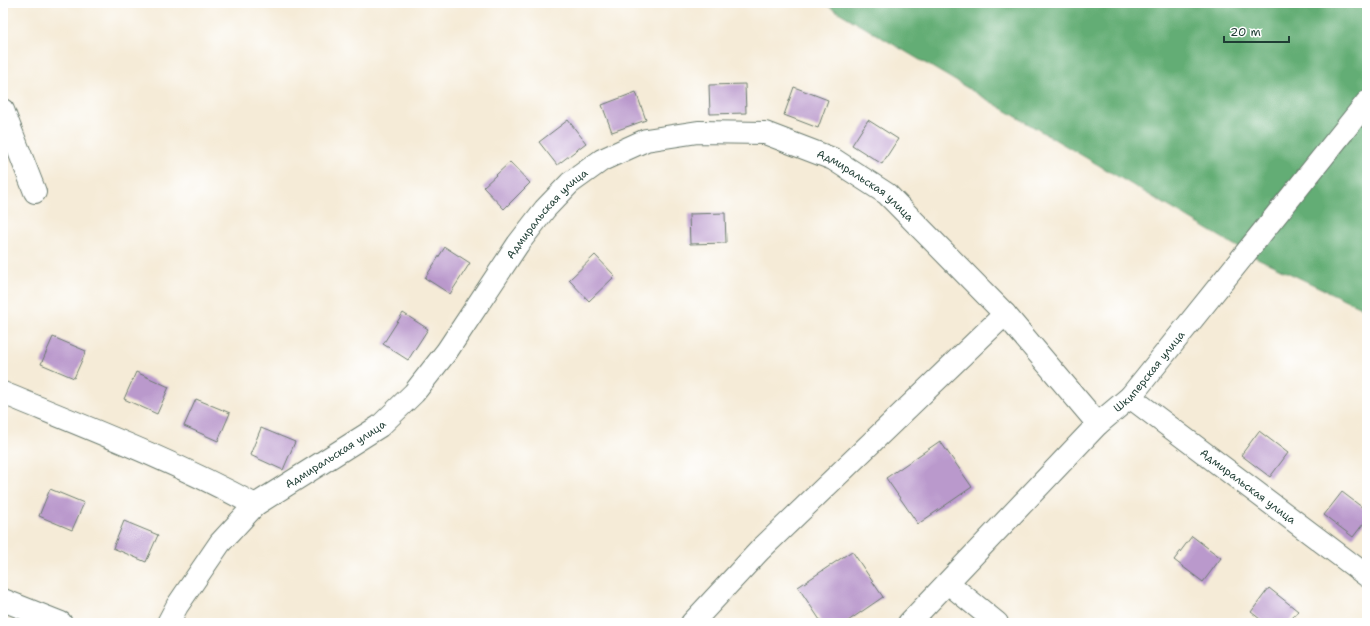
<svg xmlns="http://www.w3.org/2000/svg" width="1370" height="626" viewBox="0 0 1370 626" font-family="'Shantell Sans',sans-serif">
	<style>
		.forest { fill: #63ad75; stroke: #417554 }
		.building { fill: #ba99cc }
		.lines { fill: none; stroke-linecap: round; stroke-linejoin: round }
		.minor-casing { stroke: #6a7a6d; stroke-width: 24 }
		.minor { stroke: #fff; stroke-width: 22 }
		.labels { text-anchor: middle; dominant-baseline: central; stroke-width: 3; stroke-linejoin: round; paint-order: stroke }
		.street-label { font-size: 11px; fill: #1f3d34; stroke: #fff }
	</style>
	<rect width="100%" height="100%" fill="#fff"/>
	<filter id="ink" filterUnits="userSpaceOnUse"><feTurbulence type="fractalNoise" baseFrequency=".025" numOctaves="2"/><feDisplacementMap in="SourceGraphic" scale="8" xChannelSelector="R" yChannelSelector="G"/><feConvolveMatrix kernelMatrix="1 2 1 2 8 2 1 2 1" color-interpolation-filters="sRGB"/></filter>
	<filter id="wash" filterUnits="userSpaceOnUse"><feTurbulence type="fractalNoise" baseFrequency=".012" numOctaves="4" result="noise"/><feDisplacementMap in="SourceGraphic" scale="16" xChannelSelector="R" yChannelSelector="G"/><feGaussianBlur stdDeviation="0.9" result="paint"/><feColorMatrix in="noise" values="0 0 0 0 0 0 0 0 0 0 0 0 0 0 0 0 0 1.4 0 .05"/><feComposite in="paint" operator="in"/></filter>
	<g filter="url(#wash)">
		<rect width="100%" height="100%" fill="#f5ebd7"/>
		<polygon class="forest" points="823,3 1367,3 1367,310 1253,256"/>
		<g id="blocks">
			<g class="building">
				<polygon points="745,84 746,113 710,114 709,85"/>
				<polygon points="794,87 828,100 818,128 784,115"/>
				<polygon points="636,92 646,120 612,132 602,105"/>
				<polygon points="568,120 586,143 557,165 539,142"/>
				<polygon points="868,120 898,139 882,164 852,145"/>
				<polygon points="510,162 530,183 504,209 483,187"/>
				<polygon points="725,213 726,243 690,244 689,214"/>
				<polygon points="445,247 470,263 450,294 425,278"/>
				<polygon points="595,255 615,276 589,301 569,280"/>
				<polygon points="403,313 428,329 408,360 383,344"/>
				<polygon points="53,337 86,351 74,378 41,364"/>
				<polygon points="136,372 169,387 157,414 124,399"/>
				<polygon points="196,399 230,413 218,441 184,426"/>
				<polygon points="261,428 295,442 283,470 250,455"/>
				<polygon points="1259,431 1288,453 1270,477 1241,455"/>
				<polygon points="940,441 972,487 918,524 886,478"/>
				<polygon points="50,489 84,503 72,530 39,516"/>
				<polygon points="1342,492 1367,511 1367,519 1353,537 1324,515"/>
				<polygon points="124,521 158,535 146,562 113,548"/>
				<polygon points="1192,536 1221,558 1203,582 1174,560"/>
				<polygon points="852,551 883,597 845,623 822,623 798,587"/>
				<polygon points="1269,588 1298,611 1288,623 1265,623 1251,612"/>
			</g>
		</g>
	</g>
	<g filter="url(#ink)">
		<use href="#blocks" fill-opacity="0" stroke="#6a7a6d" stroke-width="1"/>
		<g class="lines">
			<defs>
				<g id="minor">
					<polyline points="3,110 35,192"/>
					<path id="s1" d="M 3,393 C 88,428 174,461 255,505 L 380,426 L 414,393 L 447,351 L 518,244 L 545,209 L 570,183 L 602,160 L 646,140 L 698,132 L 765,133 L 833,159 L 887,194 L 1005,314 L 1098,424"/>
					<path id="s2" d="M 1130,397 L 1367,576"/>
					<polyline points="948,583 997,623"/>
					<polyline points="3,600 61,623"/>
					<polyline points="168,623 177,606 220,543 255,505"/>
					<polyline points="692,623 760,550 1005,314"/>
					<path id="s3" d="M 909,623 L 1098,424 L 1130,397 L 1367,102"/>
				</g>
			</defs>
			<use href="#minor" class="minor-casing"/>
			<use href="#minor" class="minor"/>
		</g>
	</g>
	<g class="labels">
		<g class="street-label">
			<text stroke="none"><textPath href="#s1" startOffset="1055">Адмиральская улица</textPath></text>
			<text stroke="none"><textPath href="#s1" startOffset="695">Адмиральская улица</textPath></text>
			<text stroke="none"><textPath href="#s3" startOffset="348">Шкиперская улица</textPath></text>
			<text stroke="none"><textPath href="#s1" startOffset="371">Адмиральская улица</textPath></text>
			<text stroke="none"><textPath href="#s2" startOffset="148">Адмиральская улица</textPath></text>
		</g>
	</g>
	<rect width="1370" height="626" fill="none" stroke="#fff" stroke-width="16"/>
	<path d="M1224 36v6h65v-6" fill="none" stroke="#1f3d34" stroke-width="2"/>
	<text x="1230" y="36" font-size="12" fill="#1f3d34" stroke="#ffffff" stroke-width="3" paint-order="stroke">20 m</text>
</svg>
